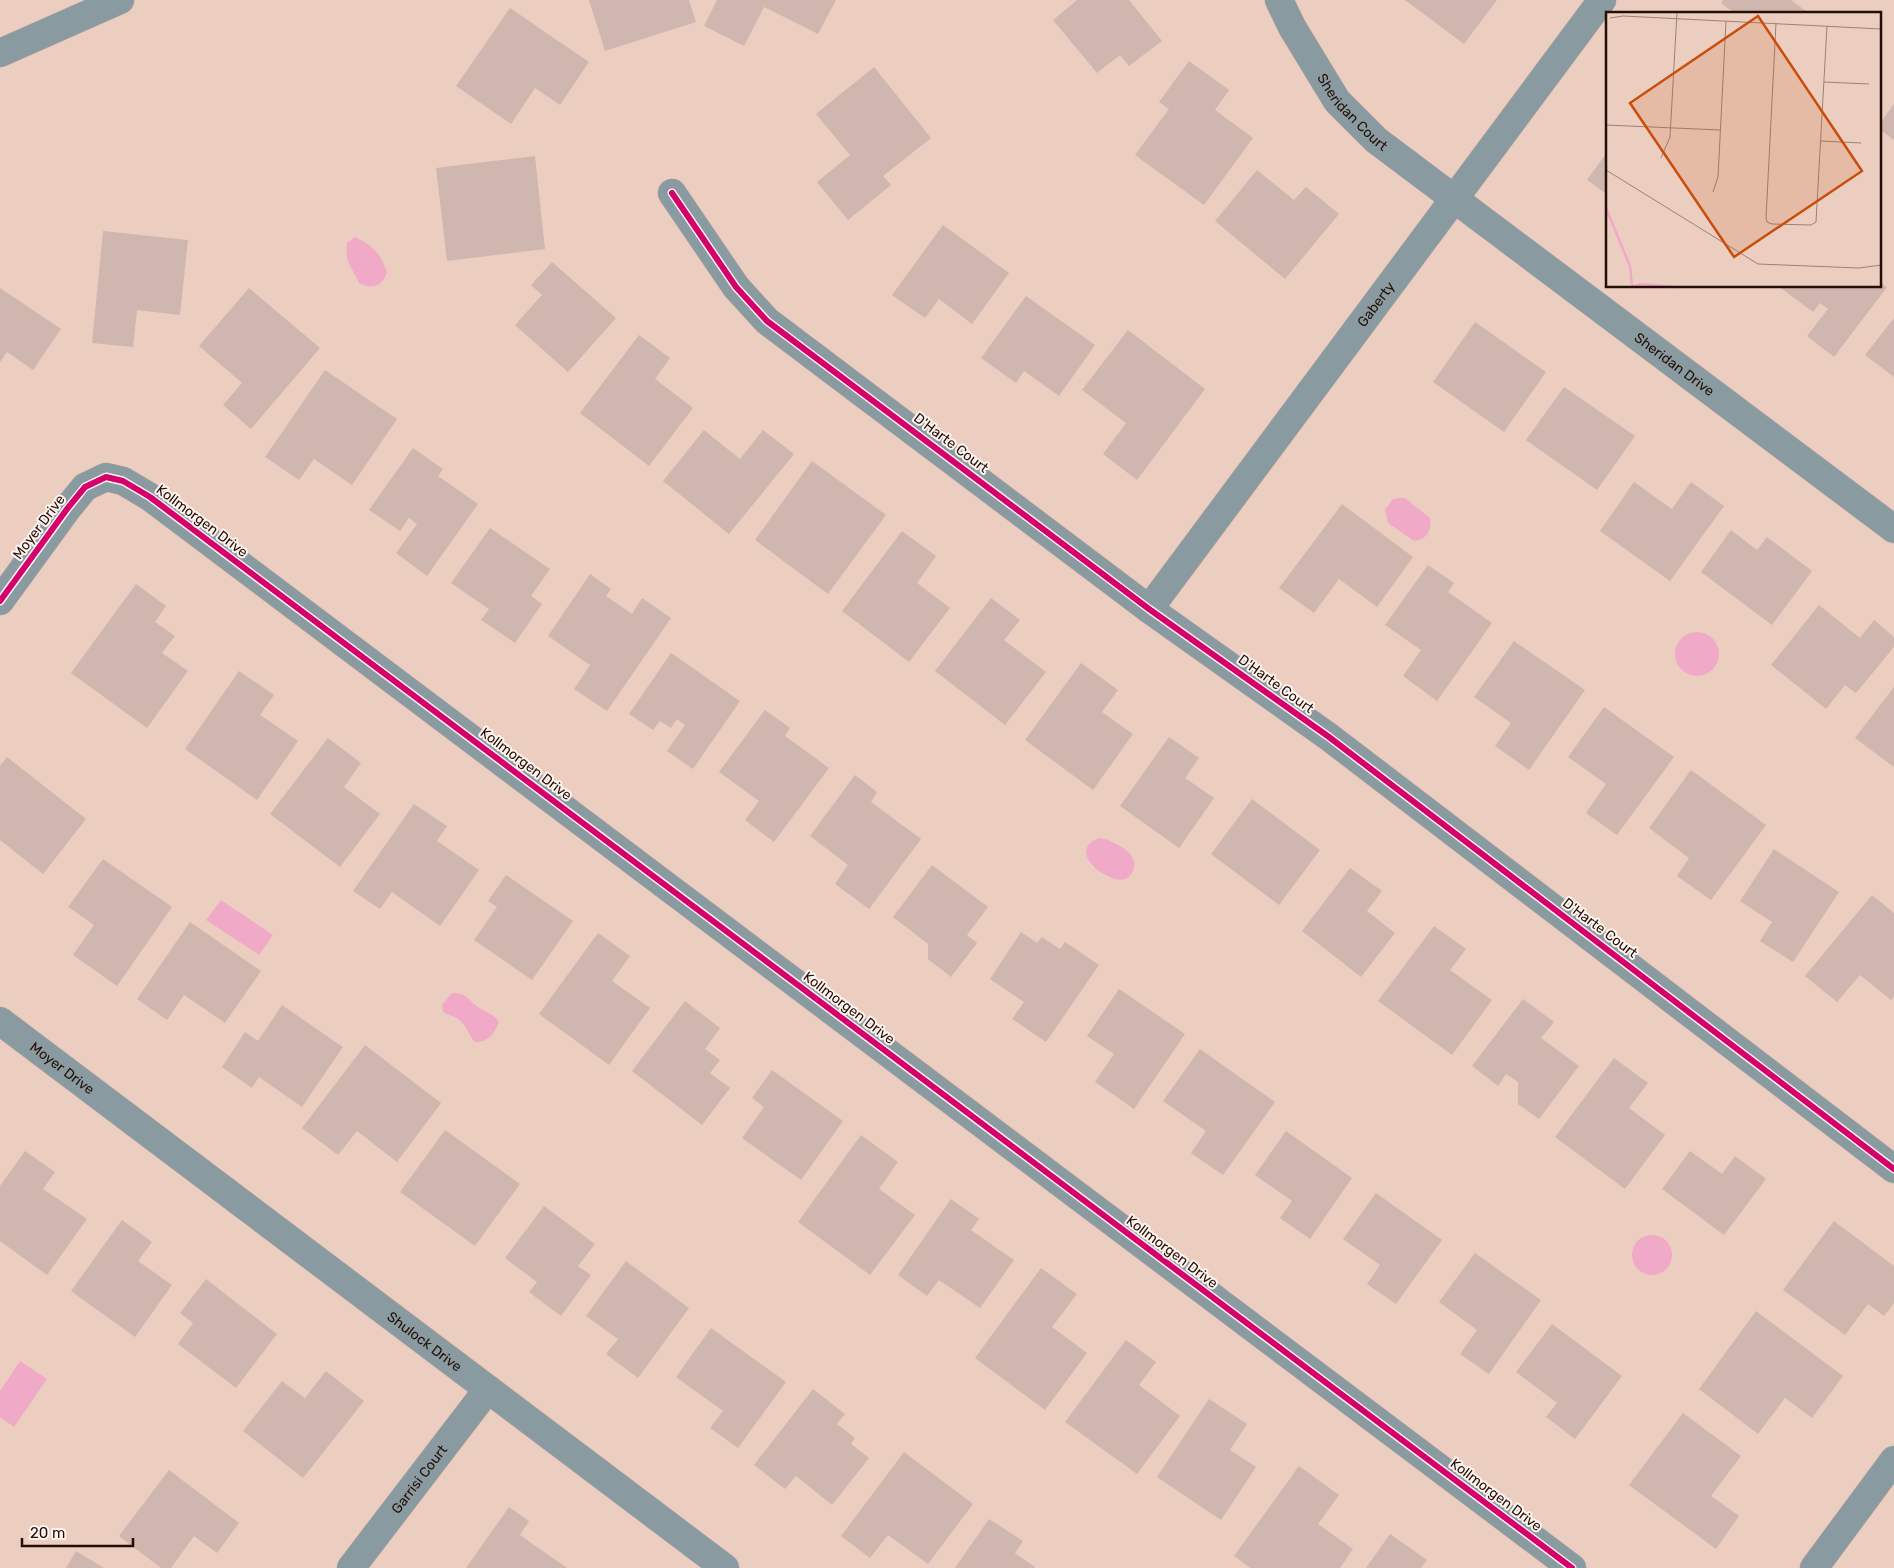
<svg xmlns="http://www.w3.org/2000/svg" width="1894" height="1568" viewBox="0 0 1894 1568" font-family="Rubik,sans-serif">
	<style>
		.water { fill: #f0aac7 }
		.building { fill: #cfb6ae }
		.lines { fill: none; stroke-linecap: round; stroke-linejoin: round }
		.minor-casing { stroke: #c4ada2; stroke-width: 29 }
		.minor { stroke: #8a9aa1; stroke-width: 28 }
		.cycleway-casing { stroke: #fff4ef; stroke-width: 9 }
		.cycleway { stroke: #d6006c; stroke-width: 6 }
		.labels { text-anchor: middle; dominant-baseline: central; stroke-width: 4; stroke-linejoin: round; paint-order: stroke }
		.street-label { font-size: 14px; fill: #220f07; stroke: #fff4ef }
		.inset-river { fill: none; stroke: #f0aac7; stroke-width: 2.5 }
		.inset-road { fill: none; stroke: #9b8276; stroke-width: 1 }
		.view { fill: #ca4e0b; fill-opacity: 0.15; stroke: #ca4e0b; stroke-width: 2.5 }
		.inset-edge { fill: none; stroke: #220f07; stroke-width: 2.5 }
	</style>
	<rect width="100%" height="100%" fill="#eccec0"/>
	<g class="water">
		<path d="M 355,237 C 372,245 382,254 387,273 C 382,286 372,290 359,283 C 352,266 344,263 347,243 Z"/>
		<path d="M 1399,498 L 1405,498 L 1430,518 C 1432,531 1427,539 1414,541 L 1388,523 L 1385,510 L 1393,499 Z"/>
		<circle cx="1697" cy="654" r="22"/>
		<path d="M 1099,838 C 1109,839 1123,846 1130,854 C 1137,862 1135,875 1125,879 C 1110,885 1064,852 1099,838 Z"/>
		<polygon points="221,900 273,935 259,955 206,920"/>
		<path d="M 452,993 C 468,993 468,1000 479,1008 C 487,1013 493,1013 499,1022 C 494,1034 489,1042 475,1042 C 468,1035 467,1025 458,1019 C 454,1016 448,1015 443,1012 L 442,1005 Z"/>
		<circle cx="1652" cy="1255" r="20"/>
		<polygon points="20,1361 47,1379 14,1427 0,1417 0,1391"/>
	</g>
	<g class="building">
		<polygon points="589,0 689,0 696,22 605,51"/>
		<polygon points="717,0 836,0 818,34 764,7 744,46 704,26"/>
		<polygon points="1077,0 1129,0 1162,41 1129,66 1120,55 1097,73 1053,20"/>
		<polygon points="1405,0 1497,0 1464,44"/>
		<polygon points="1723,0 1791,0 1810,14 1736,14 1721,3"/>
		<polygon points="510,8 589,62 560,105 535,88 511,124 456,86"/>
		<polygon points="1189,61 1229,90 1215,110 1253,138 1204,205 1135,155 1169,109 1159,102"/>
		<polygon points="874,67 931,138 883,176 891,185 848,220 817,182 850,155 816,114"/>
		<polygon points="1894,104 1894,140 1880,130 1880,123"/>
		<polygon points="1608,151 1608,195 1587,180"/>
		<polygon points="535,156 545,249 447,261 436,168"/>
		<polygon points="1257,170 1294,200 1306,187 1339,214 1285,279 1215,221"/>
		<polygon points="943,225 1009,273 972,324 939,299 925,318 892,295"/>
		<polygon points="103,231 188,240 180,315 137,310 133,347 92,343"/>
		<polygon points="552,262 616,318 568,372 515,325 542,295 531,285"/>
		<polygon points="1880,282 1887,287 1834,357 1807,336 1828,309 1820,303 1813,312 1778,286 1880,286"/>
		<polygon points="0,288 61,329 33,370 7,352 0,362"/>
		<polygon points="249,288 320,348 251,429 223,405 242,383 199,346"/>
		<polygon points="1026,296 1095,345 1059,396 1024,371 1016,383 981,358"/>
		<polygon points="1894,318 1894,377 1865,355"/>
		<polygon points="1475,322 1546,372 1504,432 1433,382"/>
		<polygon points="1128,330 1205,389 1137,480 1103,454 1126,423 1082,390"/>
		<polygon points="639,335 670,358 655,379 693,408 649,466 580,413"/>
		<polygon points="325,370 397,419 352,485 314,459 299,480 265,457"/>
		<polygon points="1564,387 1635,436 1597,490 1526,440"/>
		<polygon points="704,430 740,459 763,430 794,454 729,534 663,481"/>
		<polygon points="413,448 443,469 438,476 478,504 427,576 396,553 417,524 409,518 400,531 369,510"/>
		<polygon points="812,461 886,515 828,594 755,540"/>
		<polygon points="1634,482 1672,509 1691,482 1724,506 1670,581 1600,531"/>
		<polygon points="1342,504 1413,557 1377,607 1339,579 1314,613 1279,588"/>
		<polygon points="490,528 550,569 531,596 542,604 515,643 481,620 489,609 451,583"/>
		<polygon points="1731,530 1757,550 1767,537 1812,571 1772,625 1701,572"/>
		<polygon points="902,531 936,556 917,583 950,608 909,662 842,611"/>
		<polygon points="1428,565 1454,583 1448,592 1492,623 1437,701 1403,676 1421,650 1385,625"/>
		<polygon points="590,574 611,589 606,596 632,614 642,598 671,618 607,711 574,689 590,665 548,636"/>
		<polygon points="136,584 166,606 155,622 175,636 162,653 188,671 147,728 71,673"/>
		<polygon points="991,598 1020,620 1004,640 1046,672 1005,725 935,671"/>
		<polygon points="1819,605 1860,638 1874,620 1894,637 1894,647 1856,693 1845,685 1826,709 1771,665"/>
		<polygon points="1514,641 1585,690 1529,770 1495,746 1511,723 1474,697"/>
		<polygon points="671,653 740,701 693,769 667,751 685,725 677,719 671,728 660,721 653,730 629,714"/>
		<polygon points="1081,663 1118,690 1102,712 1133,734 1093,790 1025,740"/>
		<polygon points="239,671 274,695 260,715 298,741 257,800 185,749"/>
		<polygon points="1894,687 1894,767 1855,738"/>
		<polygon points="1604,707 1674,757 1617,835 1586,813 1606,784 1568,757"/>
		<polygon points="765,710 790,728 785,736 829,768 774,842 745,820 759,801 719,772"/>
		<polygon points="1169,737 1199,758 1185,778 1214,798 1179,848 1120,806"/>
		<polygon points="328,738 361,763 344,787 380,814 340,867 270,814"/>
		<polygon points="7,757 86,819 43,874 0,840 0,766"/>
		<polygon points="1691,770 1766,825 1711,900 1677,876 1689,858 1649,828"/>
		<polygon points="855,775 877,792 871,802 921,839 869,909 835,884 848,865 810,836"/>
		<polygon points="1252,799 1320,850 1279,905 1211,854"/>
		<polygon points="414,804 447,826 437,841 479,870 440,926 392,892 380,909 353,891"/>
		<polygon points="1774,849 1839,892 1793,962 1760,941 1772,922 1740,901"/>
		<polygon points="103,859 172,907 117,986 73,955 94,925 68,907"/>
		<polygon points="932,865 988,907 967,935 977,943 951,977 928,959 928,944 893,917"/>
		<polygon points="1350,868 1382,891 1367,911 1395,933 1361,977 1302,931"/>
		<polygon points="506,875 573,921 532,980 474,940 497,907 488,901"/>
		<polygon points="1872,895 1894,913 1894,997 1891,1000 1860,975 1837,1002 1805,976"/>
		<polygon points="190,922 261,971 225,1023 184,995 167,1020 137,999"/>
		<polygon points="1434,926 1466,949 1450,970 1492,1000 1452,1055 1378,1001"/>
		<polygon points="1021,932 1037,943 1042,937 1060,949 1065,942 1099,965 1046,1042 1012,1019 1024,1002 990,979"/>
		<polygon points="598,933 630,956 612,981 650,1008 609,1065 539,1014"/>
		<polygon points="1119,989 1185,1034 1134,1109 1095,1082 1114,1054 1087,1036"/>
		<polygon points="1523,999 1554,1022 1541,1038 1579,1066 1539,1119 1518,1104 1518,1082 1506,1074 1498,1086 1472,1066"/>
		<polygon points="685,1001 720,1028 705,1049 720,1060 710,1073 730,1088 702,1125 632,1071"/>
		<polygon points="282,1005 343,1047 302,1107 259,1077 252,1088 222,1067 245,1032 258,1041"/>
		<polygon points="365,1045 441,1103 397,1162 357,1131 338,1155 302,1128"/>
		<polygon points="1200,1049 1275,1102 1223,1175 1191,1153 1206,1131 1163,1101"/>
		<polygon points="1614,1058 1648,1083 1629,1108 1665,1135 1625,1189 1555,1137"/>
		<polygon points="772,1070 843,1121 801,1180 742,1138 764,1107 752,1098"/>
		<polygon points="445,1130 520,1184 475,1246 400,1192"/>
		<polygon points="1286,1131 1352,1178 1310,1239 1280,1218 1292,1201 1255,1175"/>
		<polygon points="861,1135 898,1162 879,1189 915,1215 870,1275 798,1222"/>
		<polygon points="25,1151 55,1172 43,1189 87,1219 47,1275 0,1241 0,1186"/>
		<polygon points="1690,1151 1722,1174 1735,1156 1766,1179 1724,1235 1662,1189"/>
		<polygon points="1376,1193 1442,1240 1396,1304 1367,1284 1380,1265 1343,1239"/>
		<polygon points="951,1199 979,1219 971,1230 1014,1260 980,1308 939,1280 927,1296 898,1275"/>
		<polygon points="544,1206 595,1244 578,1266 591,1275 561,1316 529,1292 537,1282 505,1258"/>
		<polygon points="122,1220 152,1242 138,1261 172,1285 135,1337 71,1291"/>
		<polygon points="1834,1221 1894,1266 1894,1303 1884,1316 1868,1304 1845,1335 1783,1290"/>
		<polygon points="1475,1253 1541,1300 1489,1374 1460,1354 1477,1330 1439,1302"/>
		<polygon points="626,1261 689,1308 638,1378 606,1354 618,1339 586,1316"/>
		<polygon points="1041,1268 1077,1294 1052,1327 1087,1353 1045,1410 975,1358"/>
		<polygon points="206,1279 277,1334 236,1388 178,1344 193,1323 180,1313"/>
		<polygon points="1756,1311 1843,1376 1812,1418 1785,1398 1758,1434 1699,1389"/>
		<polygon points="1552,1324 1622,1376 1575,1439 1546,1417 1557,1403 1516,1372"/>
		<polygon points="711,1328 786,1382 738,1448 710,1428 723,1411 676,1377"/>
		<polygon points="1126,1340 1156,1362 1139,1385 1180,1416 1137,1474 1065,1422"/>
		<polygon points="326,1371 364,1401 303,1478 243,1431 282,1381 305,1398"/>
		<polygon points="813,1389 845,1414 837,1424 855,1438 851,1444 869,1458 832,1505 796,1476 785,1489 754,1465"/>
		<polygon points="1209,1399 1247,1424 1230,1450 1256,1467 1221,1520 1157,1477"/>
		<polygon points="1683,1413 1741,1456 1711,1496 1739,1516 1716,1549 1629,1485"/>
		<polygon points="904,1452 973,1504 928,1564 888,1535 870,1558 841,1536"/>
		<polygon points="1299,1466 1339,1495 1318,1524 1353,1549 1340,1568 1250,1568 1234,1556"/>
		<polygon points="169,1470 239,1523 217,1553 194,1536 171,1568 161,1568 119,1536"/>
		<polygon points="509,1507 529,1521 520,1535 567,1568 466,1568"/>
		<polygon points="989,1519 1023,1541 1015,1553 1035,1567 1034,1568 955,1568"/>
		<polygon points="1390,1534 1427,1560 1421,1568 1366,1568"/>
		<polygon points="76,1551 104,1568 66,1568"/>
	</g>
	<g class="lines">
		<defs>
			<g id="minor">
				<path id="s1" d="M 1279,0 L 1292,27 L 1337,101 L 1376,140 L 1894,529"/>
				<polyline points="0,53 120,0"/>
				<polyline points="672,193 736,287 767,321 1149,609 1329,737 1894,1169"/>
				<polyline points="0,601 67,509 85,487 106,477 123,481 150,497 1572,1568"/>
				<path id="s2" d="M 1149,609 L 1602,0"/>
				<path id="s3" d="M 0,1021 L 725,1568"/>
				<path id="s4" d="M 351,1568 L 488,1389"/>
				<polyline points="1814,1568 1894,1460"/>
			</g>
		</defs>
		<use href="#minor" class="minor-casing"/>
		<use href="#minor" class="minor"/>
		<defs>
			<g id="cycleway">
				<polyline points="672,193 736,287 767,321 1149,609 1329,737 1894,1169"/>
				<polyline points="0,601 67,509 85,487 106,477 123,481 150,497 1572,1568"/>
			</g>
		</defs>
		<use href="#cycleway" class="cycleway-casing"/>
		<use href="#cycleway" class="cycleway"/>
	</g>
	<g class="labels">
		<g class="street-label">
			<text stroke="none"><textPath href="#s1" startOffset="135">Sheridan Court</textPath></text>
			<text stroke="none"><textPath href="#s2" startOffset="380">Gaberty</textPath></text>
			<text stroke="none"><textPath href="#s1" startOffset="545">Sheridan Drive</textPath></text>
			<text transform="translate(951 443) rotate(37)">D'Harte Court</text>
			<text transform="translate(202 521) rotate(37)">Kollmorgen Drive</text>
			<text transform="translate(39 527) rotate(-53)">Moyer Drive</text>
			<text transform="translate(1276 684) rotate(36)">D'Harte Court</text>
			<text transform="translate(526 764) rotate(37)">Kollmorgen Drive</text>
			<text transform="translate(1600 928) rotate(37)">D'Harte Court</text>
			<text transform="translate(849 1008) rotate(37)">Kollmorgen Drive</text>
			<text stroke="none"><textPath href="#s3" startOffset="78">Moyer Drive</textPath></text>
			<text transform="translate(1172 1252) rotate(37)">Kollmorgen Drive</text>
			<text stroke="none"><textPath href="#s3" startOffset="532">Shulock Drive</textPath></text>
			<text stroke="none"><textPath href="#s4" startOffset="112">Garrisi Court</textPath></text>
			<text transform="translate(1496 1495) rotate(37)">Kollmorgen Drive</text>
		</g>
	</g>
	<g transform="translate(1606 12)">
		<rect width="275" height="275" fill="#eccec0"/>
		<path class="inset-river" d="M 0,196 L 24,254 L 26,274M 25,275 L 35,272 L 70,275"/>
		<path class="inset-road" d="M 4,6 L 17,4 L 275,17M 170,11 L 160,206 L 161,210 L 166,212 L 205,213 L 210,210 L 221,14M 218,70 L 263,72M 0,113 L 114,118M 215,129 L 255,131M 55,146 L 64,125 L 71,0M 0,158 L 152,252 L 253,256 L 275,253M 107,180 L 112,165 L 120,9"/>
		<path class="view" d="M 152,4 L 256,159 L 128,245 L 24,91 Z"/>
		<rect width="275" height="275" class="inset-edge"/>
	</g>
	<path d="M22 1538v8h111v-8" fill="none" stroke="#220f07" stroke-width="2.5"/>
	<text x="30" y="1538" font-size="15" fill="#220f07" stroke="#fff4ef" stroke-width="4" paint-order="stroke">20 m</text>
</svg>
